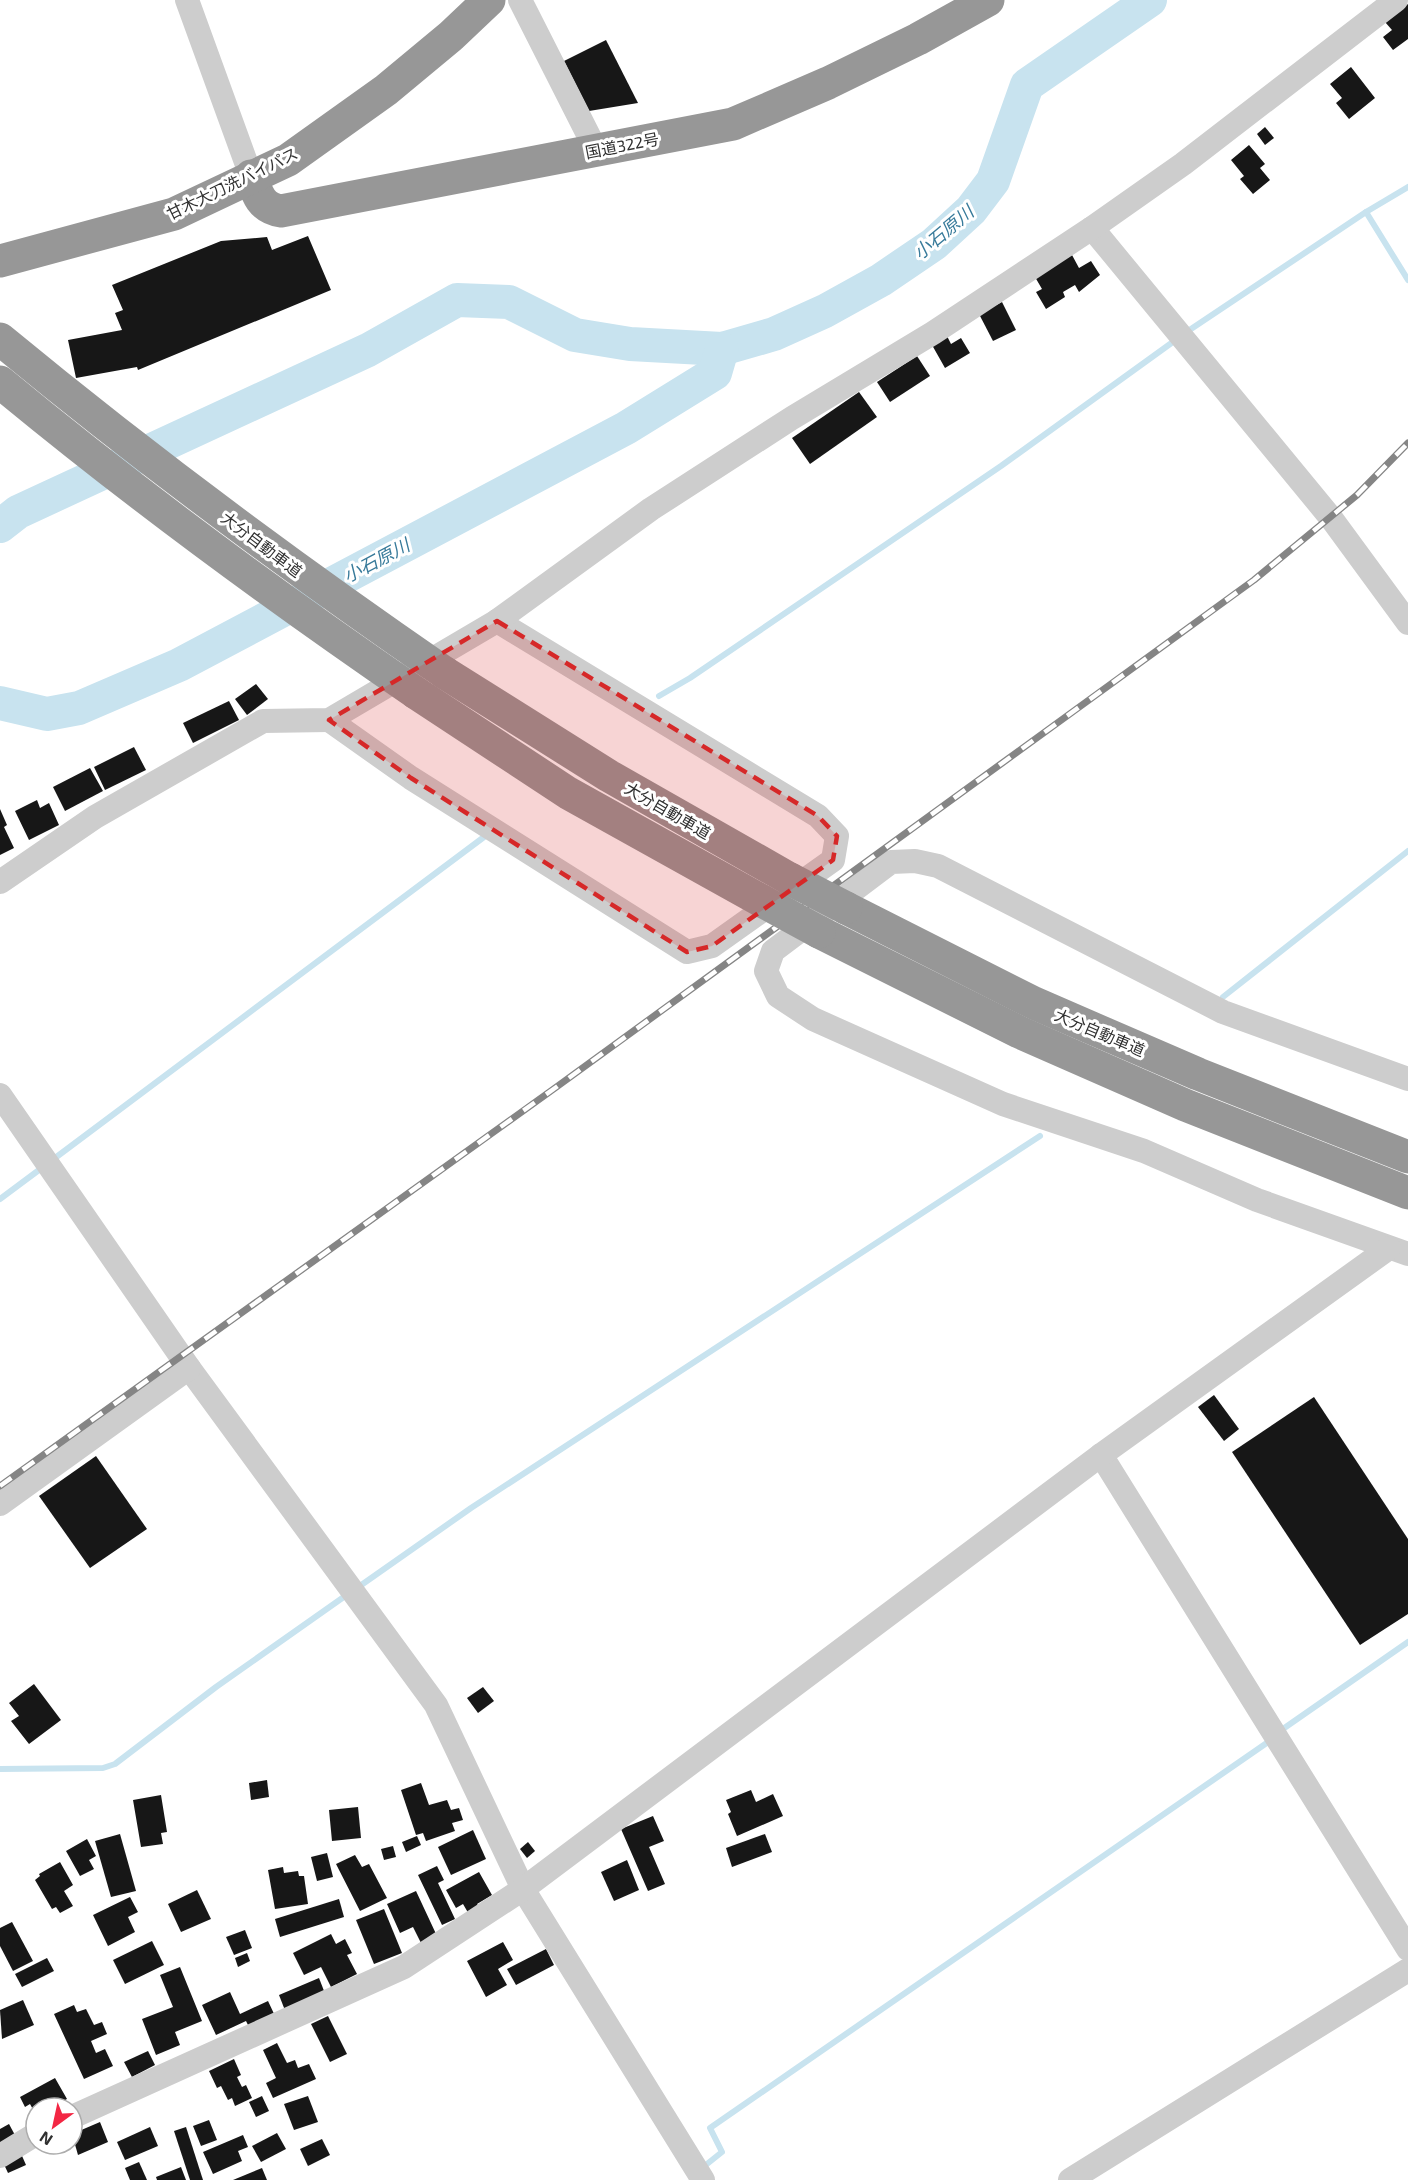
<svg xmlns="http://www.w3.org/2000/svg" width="1408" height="2180" viewBox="0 0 1408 2180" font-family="'Exo 2','Noto Sans JP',sans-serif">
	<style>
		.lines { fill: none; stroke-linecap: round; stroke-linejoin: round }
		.stream { stroke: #c8e3ef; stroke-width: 6 }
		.river { stroke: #c8e3ef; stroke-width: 34 }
		.building { fill: #171717 }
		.street { stroke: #cdcdcd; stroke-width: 24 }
		.highway { stroke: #979797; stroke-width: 33 }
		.rail-casing { stroke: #858585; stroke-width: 7 }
		.rail { stroke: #fff; stroke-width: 4.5; stroke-dasharray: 14; stroke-linecap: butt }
		.highway-bridge { stroke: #979797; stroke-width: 33 }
		.marked { fill: #d62828; fill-opacity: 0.2; stroke: #d62828; stroke-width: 4.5; stroke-dasharray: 12 8; stroke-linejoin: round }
		.labels { text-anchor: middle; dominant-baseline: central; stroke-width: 6; stroke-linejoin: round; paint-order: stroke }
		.street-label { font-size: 16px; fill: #303030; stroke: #fff }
		.water-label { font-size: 18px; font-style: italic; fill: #377a9a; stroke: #fff }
	</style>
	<rect width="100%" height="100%" fill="#fff"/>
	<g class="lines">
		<g class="stream">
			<polyline points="1366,212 1408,280"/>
			<polyline points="1185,333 1366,212 1408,187"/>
			<polyline points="659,696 690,678 1001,466 1177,339"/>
			<polyline points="1223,997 1408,851"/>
			<polyline points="51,1161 484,837"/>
			<polyline points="0,1199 43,1167"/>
			<polyline points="357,1588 471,1508 1040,1136"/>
			<polyline points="1280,1731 1408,1642"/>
			<polyline points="0,1769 103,1768 115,1764 216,1687 348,1594"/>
			<polyline points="702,2168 722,2152 710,2128 1271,1740"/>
		</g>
		<g class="river">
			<polyline points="0,526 18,512 368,350 457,300 509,302 575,335 630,344 722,349 774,334 825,311 881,280 934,244 971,210 993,181 1027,85 1150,0"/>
			<polyline points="0,703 47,714 79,708 179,665 626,428 715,373 722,349"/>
		</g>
	</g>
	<g class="building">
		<polygon points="1408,4 1408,39 1393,50 1383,37 1392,30 1385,22"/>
		<polygon points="606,40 638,103 589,111 564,61"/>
		<polygon points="1351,67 1375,98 1349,119 1336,103 1342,98 1330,84"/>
		<polygon points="1265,127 1274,138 1265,145 1257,134"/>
		<polygon points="1249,145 1265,164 1260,168 1270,180 1253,194 1240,179 1244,176 1231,160"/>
		<polygon points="308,236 331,290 138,370 137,367 76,378 68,340 122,330 115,313 123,310 112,285 221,241 267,237 272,250"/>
		<polygon points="1072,255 1079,268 1091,261 1100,275 1079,292 1075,285 1063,292 1065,297 1046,309 1036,292 1042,289 1035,277"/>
		<polygon points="1002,302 1016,330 993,341 979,314"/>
		<polygon points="947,336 951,344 961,338 970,353 945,368 932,345"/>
		<polygon points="917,356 930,376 890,402 877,382"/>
		<polygon points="859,392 877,417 810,464 792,438"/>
		<polygon points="256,684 268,699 247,715 235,699"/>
		<polygon points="229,701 239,720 193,743 183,723"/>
		<polygon points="134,747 146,770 105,790 94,767"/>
		<polygon points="90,768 103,791 65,811 53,787"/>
		<polygon points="37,800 40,808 49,803 59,825 29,840 15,811"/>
		<polygon points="0,809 7,825 4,827 14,848 0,855"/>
		<polygon points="1214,1395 1239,1429 1224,1441 1198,1407"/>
		<polygon points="1314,1397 1408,1539 1408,1614 1360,1645 1232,1452"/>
		<polygon points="96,1456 147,1529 90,1568 39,1496"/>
		<polygon points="34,1684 61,1720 29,1744 11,1721 19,1716 9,1703"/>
		<polygon points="483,1687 494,1701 478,1713 467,1698"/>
		<polygon points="267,1780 269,1797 251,1800 249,1783"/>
		<polygon points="421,1783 429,1805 447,1800 451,1810 459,1808 463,1820 452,1823 455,1831 426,1841 423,1833 416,1835 401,1790"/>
		<polygon points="751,1790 756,1802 773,1794 783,1816 737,1836 728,1814 731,1812 726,1800"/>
		<polygon points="161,1795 167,1832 161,1833 163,1844 141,1847 133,1800"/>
		<polygon points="358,1807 361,1838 332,1841 329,1810"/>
		<polygon points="653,1816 664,1841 649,1847 665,1884 648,1891 621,1829"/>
		<polygon points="473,1830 486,1859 451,1875 438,1847"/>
		<polygon points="120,1834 136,1891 111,1897 95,1841"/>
		<polygon points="765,1834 772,1852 732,1867 726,1848"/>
		<polygon points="417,1836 421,1845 406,1852 402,1842"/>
		<polygon points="87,1839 96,1856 89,1860 94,1869 80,1876 66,1851"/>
		<polygon points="528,1842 535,1851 527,1858 520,1849"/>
		<polygon points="393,1846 396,1857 384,1860 381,1849"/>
		<polygon points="327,1853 333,1877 317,1881 311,1857"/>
		<polygon points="355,1855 362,1867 369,1864 387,1898 360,1911 336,1864"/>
		<polygon points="627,1860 639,1890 614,1901 601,1872"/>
		<polygon points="60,1862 73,1885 64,1891 73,1906 60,1913 56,1907 52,1909 35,1880 40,1876 39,1874"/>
		<polygon points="437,1866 444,1880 438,1883 455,1919 442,1925 418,1875"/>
		<polygon points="283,1867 284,1873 298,1871 299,1876 304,1876 308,1904 275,1909 268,1870"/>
		<polygon points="479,1872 492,1895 477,1904 481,1909 470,1916 463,1904 456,1908 446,1890"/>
		<polygon points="197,1890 211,1919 181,1932 168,1904"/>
		<polygon points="416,1891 437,1936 421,1943 413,1927 400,1933 387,1904"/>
		<polygon points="130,1897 138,1912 128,1917 135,1932 108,1946 93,1915"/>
		<polygon points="339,1899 344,1917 280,1937 275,1919"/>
		<polygon points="384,1909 402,1953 374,1964 356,1920"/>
		<polygon points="12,1922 33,1961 13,1971 0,1946 0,1928"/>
		<polygon points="245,1930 252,1948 234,1955 226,1937"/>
		<polygon points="331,1934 336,1944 345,1939 352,1953 347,1955 357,1974 331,1987 321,1967 304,1975 293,1953"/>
		<polygon points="152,1941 164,1965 125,1984 113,1960"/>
		<polygon points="503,1942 513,1960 498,1969 507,1985 486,1997 467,1961"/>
		<polygon points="546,1949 554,1965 516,1985 507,1969"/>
		<polygon points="247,1953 250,1961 238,1967 235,1958"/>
		<polygon points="47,1958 54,1971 22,1987 15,1974"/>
		<polygon points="180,1967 202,2021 175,2032 180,2045 156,2055 142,2019 173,2007 160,1975"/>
		<polygon points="319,1978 326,1996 286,2013 279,1995"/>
		<polygon points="230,1992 240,2014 268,2001 276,2018 250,2029 246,2021 216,2035 202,2005"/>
		<polygon points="23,2000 34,2025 2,2039 0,2010"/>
		<polygon points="74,2005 77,2012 86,2009 94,2025 102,2022 107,2034 91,2041 96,2053 105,2049 113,2066 84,2079 54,2014"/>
		<polygon points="328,2016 347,2054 330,2062 311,2024"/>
		<polygon points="277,2043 287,2063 295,2060 298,2068 309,2064 316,2079 273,2098 266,2083 276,2078 263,2050"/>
		<polygon points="148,2051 155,2065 132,2077 124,2062"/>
		<polygon points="234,2059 241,2075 237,2077 242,2087 246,2085 252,2098 235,2106 232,2098 228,2100 221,2086 217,2088 209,2071"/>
		<polygon points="55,2078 67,2099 57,2104 59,2108 36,2108 36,2115 30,2104 25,2107 20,2097"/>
		<polygon points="262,2096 269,2111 256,2117 249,2102"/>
		<polygon points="308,2096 318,2122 294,2130 284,2104"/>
		<polygon points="209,2120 217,2140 201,2146 193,2126"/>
		<polygon points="100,2122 108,2142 78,2155 72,2134"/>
		<polygon points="9,2124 16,2137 0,2146 0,2129"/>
		<polygon points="150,2127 158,2146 125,2160 117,2142"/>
		<polygon points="186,2127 203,2180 190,2180 174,2131"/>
		<polygon points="277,2133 286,2149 261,2162 252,2146"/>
		<polygon points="243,2135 248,2147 238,2151 242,2161 213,2174 203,2152"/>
		<polygon points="322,2139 330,2155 308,2166 300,2149"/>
		<polygon points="19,2149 26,2165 8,2173 1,2158"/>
		<polygon points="139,2162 147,2180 130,2180 125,2168"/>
		<polygon points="181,2167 186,2180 157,2180 156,2177"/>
		<polygon points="262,2168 267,2180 233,2180"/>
	</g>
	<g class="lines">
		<g class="street">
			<polyline points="187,0 251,176"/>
			<polyline points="520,0 596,150"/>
			<polyline points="1092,228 1331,518 1408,623"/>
			<polyline points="329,720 411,778 687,952 712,946 833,860 837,836 818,816 497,621"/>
			<polyline points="0,882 95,817 263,721 329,720 497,621 651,509 792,418 933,333 1092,228 1183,164 1396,0"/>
			<polyline points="1408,1079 1223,1012 938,866 915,861 891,862 773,951 766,971 778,996 813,1019 1003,1104 1144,1151 1257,1200 1408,1254"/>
			<polyline points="0,1095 189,1368 436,1705 523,1889 703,2180"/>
			<polyline points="1101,1455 1408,1949"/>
			<polyline points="0,1504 189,1368"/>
			<polyline points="72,2117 404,1967 523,1889 1101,1455 1389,1248"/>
			<polyline points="0,2156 36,2134"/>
			<polyline points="1070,2180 1408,1970"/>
		</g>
		<g class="highway">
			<path d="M 251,176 C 257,194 261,208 281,211 L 733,124 L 828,83 L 918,39 L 988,0"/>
			<polyline points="0,261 174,214 288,160 386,90 451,36 489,0"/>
			<polyline points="445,673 609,776 790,879"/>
			<polyline points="416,693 568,793 762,901"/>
			<polyline points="846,908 1034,1003 1198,1074 1408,1157"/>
			<polyline points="819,932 1019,1032 1185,1105 1408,1193"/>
		</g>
		<defs>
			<polyline id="rail" points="0,1486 555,1088 1254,580 1357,495 1408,443"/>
		</defs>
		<use href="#rail" class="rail-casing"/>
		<use href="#rail" class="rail"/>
		<g class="highway-bridge">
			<path d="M 0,339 C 144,458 291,567 445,673"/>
			<path d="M 0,382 C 134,493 273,595 416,693"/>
			<polyline points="790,879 846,908"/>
			<polyline points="762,901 819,932"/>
		</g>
	</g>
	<path class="marked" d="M 497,621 L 818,816 L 837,836 L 833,860 L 712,946 L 687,952 L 411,778 L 329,720 Z"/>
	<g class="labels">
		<g class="street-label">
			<text transform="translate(622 145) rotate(-11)">国道322号</text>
			<text transform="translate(232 183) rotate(-26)">甘木大刀洗バイパス</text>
			<text transform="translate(262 544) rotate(37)">大分自動車道</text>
			<text transform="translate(668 810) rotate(30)">大分自動車道</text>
			<text transform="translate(1100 1032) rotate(23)">大分自動車道</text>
		</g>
		<g class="water-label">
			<text transform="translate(943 232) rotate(-40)">小石原川</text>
			<text transform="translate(376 560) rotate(-28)">小石原川</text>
		</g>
	</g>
	<g transform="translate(54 2126) rotate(213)"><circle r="28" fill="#ffffff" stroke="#acacac" stroke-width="1.5"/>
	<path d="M0-4.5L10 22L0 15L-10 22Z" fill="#f32643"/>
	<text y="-9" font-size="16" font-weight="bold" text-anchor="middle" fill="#303030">N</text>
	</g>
</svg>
